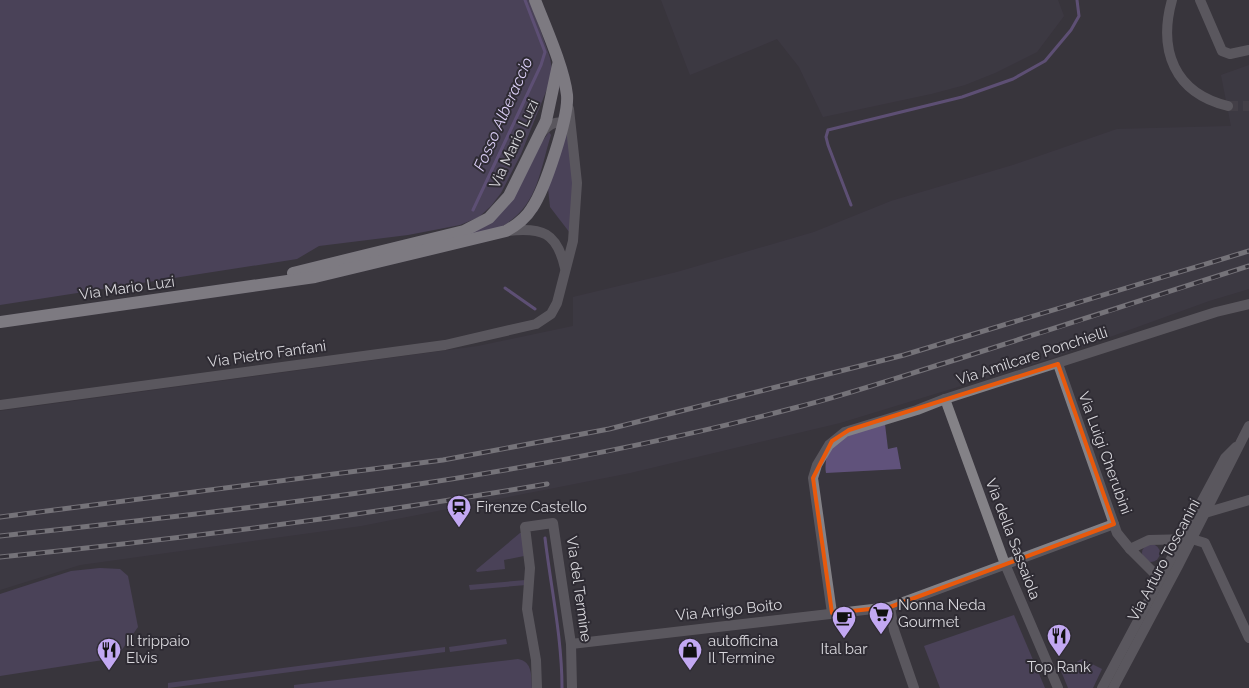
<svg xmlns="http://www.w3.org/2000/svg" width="1249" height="688" viewBox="0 0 1249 688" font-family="Raleway,sans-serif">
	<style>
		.built { fill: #423e4b }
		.green { fill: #60527b }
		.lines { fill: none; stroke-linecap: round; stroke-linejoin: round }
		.stream { stroke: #8b70b9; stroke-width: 3 }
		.street-tunnel { stroke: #504d55; stroke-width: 10; stroke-dasharray: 10 5; stroke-linecap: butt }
		.street { stroke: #848287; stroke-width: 10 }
		.primary { stroke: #d0ced6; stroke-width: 12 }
		.rail-casing { stroke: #bfbec3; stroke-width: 5 }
		.rail { stroke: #2e2b33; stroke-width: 3; stroke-dasharray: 9; stroke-linecap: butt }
		.marked { fill: none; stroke: #e8590c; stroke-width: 4; stroke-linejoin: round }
		.labels { text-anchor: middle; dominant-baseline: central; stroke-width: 4; stroke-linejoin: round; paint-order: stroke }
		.street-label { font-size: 15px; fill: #d8d7dc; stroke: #2e2b33 }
		.poi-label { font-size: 15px; fill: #d8d7dc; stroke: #2e2b33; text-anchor: start }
		.water-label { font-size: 16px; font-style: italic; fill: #dbcef6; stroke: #2e2b33 }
	</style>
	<rect width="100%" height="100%" fill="#38353d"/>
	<g class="built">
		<polygon points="661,0 1058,0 1064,16 1037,52 995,73 965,85 931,94 823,117 799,67 777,39 690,75"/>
		<polygon points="1249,65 1249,289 1209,301 1049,359 840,423 630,473 361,526 80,565 0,590 0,411 478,346 573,326 573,297 677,272 814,232 891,201 1013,165 1117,129 1231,126 1221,75"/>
	</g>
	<g class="green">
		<polygon points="0,0 530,0 550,58 553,74 521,154 501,193 491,206 479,217 460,225 408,235 319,246 297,259 0,305"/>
		<polygon points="567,130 574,184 570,233 550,207 548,188"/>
		<path d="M 549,132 L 551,135 C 539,173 538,206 501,227 L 313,271 L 481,228 Z"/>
		<path d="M 885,424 L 888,449 L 897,447 L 901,469 L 826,473 C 822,436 857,432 885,424 Z"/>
		<polygon points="520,533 522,533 524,556 504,560 505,569 477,572 476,570"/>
		<circle cx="1151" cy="553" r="9"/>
		<polygon points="100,568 120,569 128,576 138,627 116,658 0,676 0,594 71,571"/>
		<polygon points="526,580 526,585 470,590 469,585"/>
		<polygon points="1014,615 1045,688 940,688 924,646"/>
		<polygon points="506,639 507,644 450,652 449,647"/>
		<polygon points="445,647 445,652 168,688 168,683"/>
		<path d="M 518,659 C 533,662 531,676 532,688 L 294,688 L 294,685 Z"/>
		<polygon points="1082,659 1102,669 1093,688 1068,688 1061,671"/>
	</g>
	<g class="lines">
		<g class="stream">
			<polyline points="851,205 828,145 826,137 828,130 962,97 1013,79 1045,61 1071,30 1079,16 1077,0"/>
			<polyline points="473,210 541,65 545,52 525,0"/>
			<polyline points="505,288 535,309"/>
			<path d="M 545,538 C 551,588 562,638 562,688"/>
		</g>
		<polyline class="street-tunnel" points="1228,106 1249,106"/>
		<g class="street">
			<path d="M 1172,0 C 1158,50 1174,93 1228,106"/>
			<polyline points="1200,0 1222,51 1230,54 1249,50"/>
			<path d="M 541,133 C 549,124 559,118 569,127"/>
			<path d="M 507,231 C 542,227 557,232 565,268"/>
			<polyline points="1058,364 1117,533 1130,549"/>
			<polyline points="945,399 1005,564 1058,688"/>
			<polyline points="0,405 445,345 536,324 551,314 557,303 573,241 577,183 569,109"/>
			<polyline points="1205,513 1249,500"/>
			<polyline points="1160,579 1130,549 1149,540 1192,539 1205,543 1249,638"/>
			<polyline points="890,607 894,630 914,688"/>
			<polyline points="832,613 813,478 817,465 829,445 845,432 917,410 945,399 1216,312 1249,304"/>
			<polyline points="571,644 890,607 1114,524"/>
			<polyline points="537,688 536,660 527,609 530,568 525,527 553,523 571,644 572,688"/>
			<polyline points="1102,688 1225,458 1236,447"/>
			<polyline points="1113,688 1178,566 1249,426"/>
		</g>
		<g class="primary">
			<polyline points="293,273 464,231 489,218 509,196 546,121 558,65"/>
			<path d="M 0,322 L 315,277 L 506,231 C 517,225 526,218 532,208 C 545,189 569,117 567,95 C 564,68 545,26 535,0"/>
		</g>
		<defs>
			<g id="rail">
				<polyline points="0,517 443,460 609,429 904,355 1249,251"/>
				<path d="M 0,536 C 267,507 534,477 794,408 C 850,394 905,375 961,358 C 1057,328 1153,297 1249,266"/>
				<path d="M 0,557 C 183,539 366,515 547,484"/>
			</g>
		</defs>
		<use href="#rail" class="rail-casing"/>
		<use href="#rail" class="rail"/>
	</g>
	<path d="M0 0H1249V688H0ZM 1058,364 L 1114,524 L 890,607 L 832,613 L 813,478 L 832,441 L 849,430 Z" fill="#38353d" fill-opacity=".55" fill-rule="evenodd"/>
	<path class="marked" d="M 1058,364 L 1114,524 L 890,607 L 832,613 L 813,478 L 832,441 L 849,430 Z"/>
	<defs>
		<symbol id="station-pin" viewBox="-11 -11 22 30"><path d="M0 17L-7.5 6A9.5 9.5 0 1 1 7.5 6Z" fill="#c2a8f2" stroke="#2e2b33"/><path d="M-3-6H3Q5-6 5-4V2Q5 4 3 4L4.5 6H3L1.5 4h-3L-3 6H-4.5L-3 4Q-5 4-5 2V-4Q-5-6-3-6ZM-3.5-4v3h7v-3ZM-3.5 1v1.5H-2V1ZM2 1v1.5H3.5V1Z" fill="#111"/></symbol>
		<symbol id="supermarket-pin" viewBox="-11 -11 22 30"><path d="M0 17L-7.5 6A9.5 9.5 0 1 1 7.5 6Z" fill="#c2a8f2" stroke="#2e2b33"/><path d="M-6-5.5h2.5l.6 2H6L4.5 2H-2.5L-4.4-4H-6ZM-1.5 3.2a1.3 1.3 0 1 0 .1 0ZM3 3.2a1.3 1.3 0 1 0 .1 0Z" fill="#111"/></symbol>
		<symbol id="cafe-pin" viewBox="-11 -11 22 30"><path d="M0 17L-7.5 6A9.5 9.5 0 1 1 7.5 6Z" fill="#c2a8f2" stroke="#2e2b33"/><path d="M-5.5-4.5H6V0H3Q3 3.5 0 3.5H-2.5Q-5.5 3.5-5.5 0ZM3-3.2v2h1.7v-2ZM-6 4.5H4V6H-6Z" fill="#111"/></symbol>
		<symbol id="restaurant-pin" viewBox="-11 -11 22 30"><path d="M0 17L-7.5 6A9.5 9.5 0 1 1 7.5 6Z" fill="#c2a8f2" stroke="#2e2b33"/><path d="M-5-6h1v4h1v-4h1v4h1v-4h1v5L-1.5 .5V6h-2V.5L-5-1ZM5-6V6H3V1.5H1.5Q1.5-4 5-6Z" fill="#111"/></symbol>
		<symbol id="shop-pin" viewBox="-11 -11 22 30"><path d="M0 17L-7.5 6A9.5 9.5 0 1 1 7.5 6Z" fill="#c2a8f2" stroke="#2e2b33"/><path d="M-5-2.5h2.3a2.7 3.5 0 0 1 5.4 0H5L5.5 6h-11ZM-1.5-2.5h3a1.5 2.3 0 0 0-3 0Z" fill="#111"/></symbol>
	</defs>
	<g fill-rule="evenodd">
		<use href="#station-pin" x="445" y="493" width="28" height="38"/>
		<use href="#supermarket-pin" x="867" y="600" width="28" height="38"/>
		<use href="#cafe-pin" x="830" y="604" width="28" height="38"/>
		<use href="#restaurant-pin" x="1045" y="622" width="28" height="38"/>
		<use href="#restaurant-pin" x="95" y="636" width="28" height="38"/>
		<use href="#shop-pin" x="676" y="636" width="28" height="38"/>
	</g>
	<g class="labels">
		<g class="street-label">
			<text transform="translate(514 144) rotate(-65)">Via Mario Luzi</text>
			<text transform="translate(127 288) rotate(-8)">Via Mario Luzi</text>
			<text transform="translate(267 354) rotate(-8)">Via Pietro Fanfani</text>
			<text transform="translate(1032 356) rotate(-18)">Via Amilcare Ponchielli</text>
			<text transform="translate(1105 453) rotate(70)">Via Luigi Cherubini</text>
			<text transform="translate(1013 539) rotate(69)">Via della Sassaiola</text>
			<text transform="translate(1164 560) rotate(-62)">Via Arturo Toscanini</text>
			<text transform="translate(579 589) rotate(82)">Via del Termine</text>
			<text transform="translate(729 610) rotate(-6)">Via Arrigo Boito</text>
		</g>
		<g class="poi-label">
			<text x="476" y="507">Firenze Castello</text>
			<text x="898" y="605">Nonna Neda<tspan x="898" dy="17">Gourmet</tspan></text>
			<text x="126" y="641">Il trippaio<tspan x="126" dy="17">Elvis</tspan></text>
			<text x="708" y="641">autofficina<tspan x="708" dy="17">Il Termine</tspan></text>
			<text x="844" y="649" text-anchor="middle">Ital bar</text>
			<text x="1059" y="667" text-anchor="middle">Top Rank</text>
		</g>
		<g class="water-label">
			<text transform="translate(503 114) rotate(-66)">Fosso Alberaccio</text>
		</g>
	</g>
</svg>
